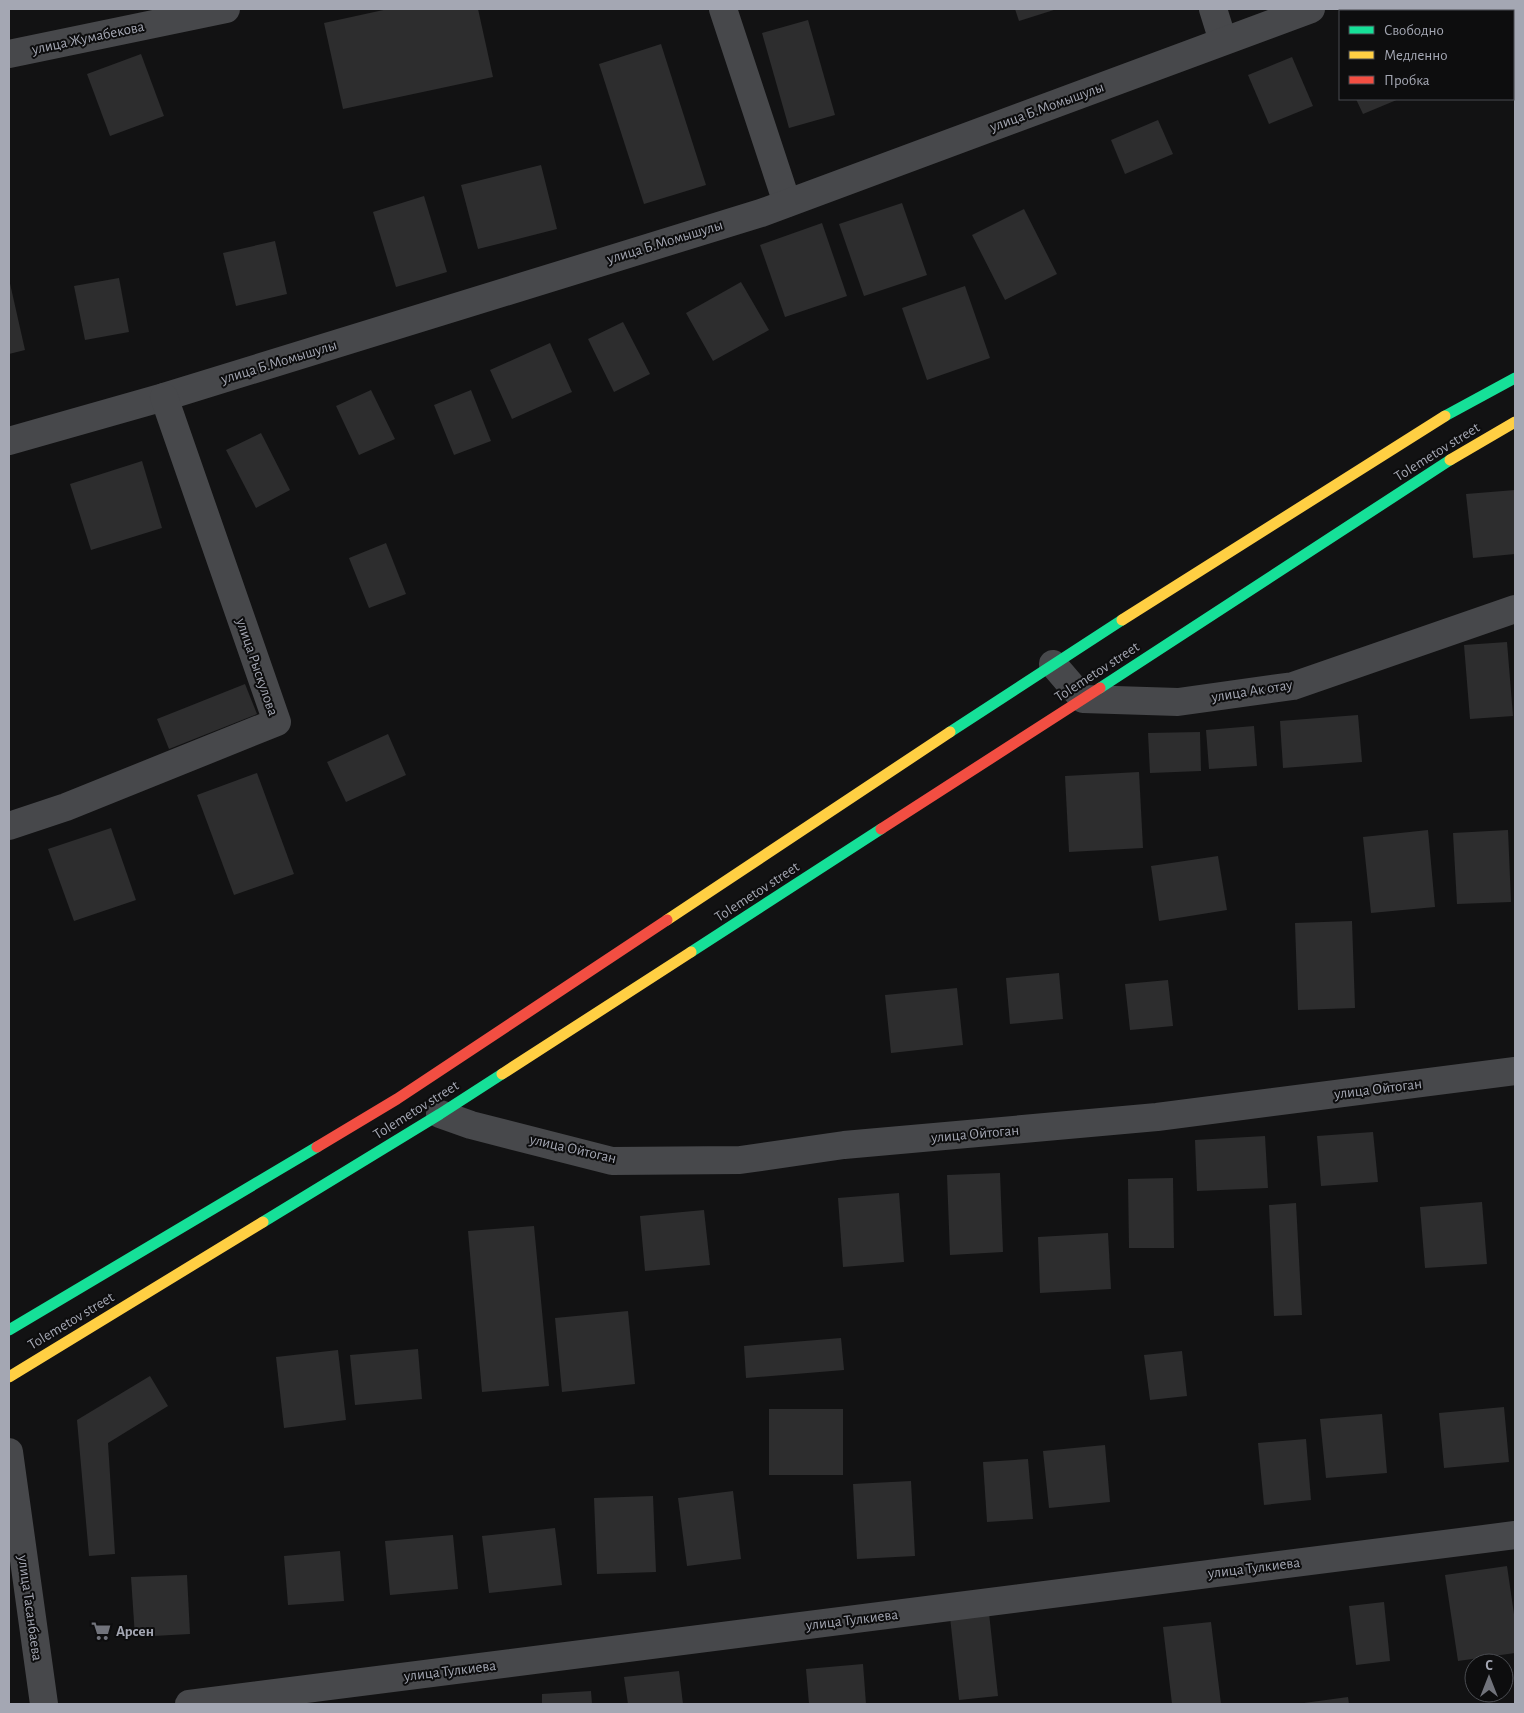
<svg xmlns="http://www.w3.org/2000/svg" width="1524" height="1713" viewBox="0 0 1524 1713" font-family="'Alegreya Sans',sans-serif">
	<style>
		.building { fill: #2d2d2e }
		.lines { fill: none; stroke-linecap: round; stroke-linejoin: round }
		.street { stroke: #47484b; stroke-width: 28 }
		.fast { stroke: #16e098; stroke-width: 11 }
		.slow { stroke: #ffcf43; stroke-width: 11 }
		.jam { stroke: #f24e42; stroke-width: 11 }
		.labels { text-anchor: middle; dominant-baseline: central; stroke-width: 4; stroke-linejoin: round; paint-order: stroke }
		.street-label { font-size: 15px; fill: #a4a7b3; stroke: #0d0d0e }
		.poi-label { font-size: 15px; font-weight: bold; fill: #a4a7b3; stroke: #0d0d0e; text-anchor: start }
	</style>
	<rect width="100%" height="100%" fill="#121213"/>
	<g class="building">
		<polygon points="388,9 478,9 493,77 343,109 324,23"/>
		<polygon points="1015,9 1057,9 1019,21"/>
		<polygon points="1505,9 1515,9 1515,38 1513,31 1513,11 1506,11"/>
		<polygon points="808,20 835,115 789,128 762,33"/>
		<polygon points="661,44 706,185 644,204 599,64"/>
		<polygon points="141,54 164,116 110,136 87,74"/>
		<polygon points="1292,57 1313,106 1269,124 1248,75"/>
		<polygon points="1356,99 1399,99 1363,114"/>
		<polygon points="1158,120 1173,154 1125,174 1111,140"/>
		<polygon points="541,165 557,229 478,249 461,185"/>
		<polygon points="424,196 447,272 396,287 373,212"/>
		<polygon points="902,203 927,275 864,296 839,224"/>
		<polygon points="1024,209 1057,274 1005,300 972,235"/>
		<polygon points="822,223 847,296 785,317 760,245"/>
		<polygon points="275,241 287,294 236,306 223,253"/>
		<polygon points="119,278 129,332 85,340 74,286"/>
		<polygon points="9,279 25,350 9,354"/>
		<polygon points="741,282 769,330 713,361 686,313"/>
		<polygon points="965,286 990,358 927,380 902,308"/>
		<polygon points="623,322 650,374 614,392 588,339"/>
		<polygon points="550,343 572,392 512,419 490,370"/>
		<polygon points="371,390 395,439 359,455 336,406"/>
		<polygon points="471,390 491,441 454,455 434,405"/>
		<polygon points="261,433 290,490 256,508 226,450"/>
		<polygon points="142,461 162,528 91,550 70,484"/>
		<polygon points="1515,490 1515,554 1473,558 1466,494"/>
		<polygon points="386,543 406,594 369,608 349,558"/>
		<polygon points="1507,642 1513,716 1470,719 1464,645"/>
		<polygon points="245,684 257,714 169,749 157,719"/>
		<polygon points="1358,715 1362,762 1283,768 1280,721"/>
		<polygon points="1254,726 1257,766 1209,769 1206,730"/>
		<polygon points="1200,732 1201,771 1150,773 1148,733"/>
		<polygon points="388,734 406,775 346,802 327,762"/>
		<polygon points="1139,772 1143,848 1069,852 1065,776"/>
		<polygon points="257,773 294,874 234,895 197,795"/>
		<polygon points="111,828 136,900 74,921 48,849"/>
		<polygon points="1428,830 1435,907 1371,913 1363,837"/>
		<polygon points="1508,830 1511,902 1457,904 1453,833"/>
		<polygon points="1218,856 1227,910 1159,921 1151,866"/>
		<polygon points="1352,921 1355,1008 1298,1010 1295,923"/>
		<polygon points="1059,973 1063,1019 1010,1024 1006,978"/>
		<polygon points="1168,980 1173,1026 1130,1030 1125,984"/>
		<polygon points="957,988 963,1045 891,1053 885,995"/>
		<polygon points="1373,1132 1378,1182 1321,1186 1317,1136"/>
		<polygon points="1265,1136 1268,1188 1197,1191 1195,1140"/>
		<polygon points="1000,1173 1003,1252 950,1255 947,1175"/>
		<polygon points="1173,1178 1174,1248 1129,1248 1128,1179"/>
		<polygon points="899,1193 904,1262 843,1267 838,1198"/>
		<polygon points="1482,1202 1487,1264 1425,1268 1420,1207"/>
		<polygon points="1296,1203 1302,1315 1274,1316 1269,1205"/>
		<polygon points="704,1210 710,1265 645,1271 640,1216"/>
		<polygon points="534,1226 549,1386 482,1392 468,1231"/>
		<polygon points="1108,1233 1111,1289 1040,1293 1038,1237"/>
		<polygon points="628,1311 635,1384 562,1392 555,1318"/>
		<polygon points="841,1338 844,1370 746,1378 744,1346"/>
		<polygon points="418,1349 422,1399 355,1405 350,1355"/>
		<polygon points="338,1350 346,1420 284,1428 276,1357"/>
		<polygon points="1182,1351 1187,1396 1150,1400 1144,1355"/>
		<polygon points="150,1376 168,1406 108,1443 115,1554 89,1556 77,1420"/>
		<polygon points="1504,1407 1509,1462 1444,1468 1439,1413"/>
		<rect x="769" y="1409" width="74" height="66"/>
		<polygon points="1382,1414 1387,1473 1326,1478 1320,1419"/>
		<polygon points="1306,1439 1311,1500 1264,1505 1258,1443"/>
		<polygon points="1105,1445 1110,1502 1049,1508 1043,1451"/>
		<polygon points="1028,1459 1033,1519 987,1522 983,1462"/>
		<polygon points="911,1481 915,1556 857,1559 853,1484"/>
		<polygon points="733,1491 741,1559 687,1566 678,1498"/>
		<polygon points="653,1496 656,1572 597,1574 594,1498"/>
		<polygon points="555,1528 562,1585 489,1593 482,1536"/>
		<polygon points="453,1535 458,1589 390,1595 385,1541"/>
		<polygon points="340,1551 344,1601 288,1605 284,1556"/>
		<polygon points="1507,1566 1515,1621 1515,1653 1458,1661 1445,1575"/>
		<polygon points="187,1575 190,1634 135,1637 131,1577"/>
		<polygon points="1384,1602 1390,1661 1356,1665 1349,1606"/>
		<polygon points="989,1613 998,1696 959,1700 950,1617"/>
		<polygon points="1211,1622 1221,1704 1172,1704 1163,1627"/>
		<polygon points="863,1664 866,1704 809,1704 806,1669"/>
		<polygon points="679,1671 683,1704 628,1704 624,1677"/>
		<polygon points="591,1691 592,1704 542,1704 542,1694"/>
		<polygon points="1348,1697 1349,1704 1304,1704 1304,1703"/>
	</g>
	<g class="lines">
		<g class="street">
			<polyline points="723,9 787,203"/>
			<polyline points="1213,9 1223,41"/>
			<polyline points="9,54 226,9"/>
			<polyline points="9,441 164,397 761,213 1311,9"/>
			<polyline points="1053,664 1083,699 1178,702 1293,686 1515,609"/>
			<polyline points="9,826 66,807 277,722 164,397"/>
			<polyline points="440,1114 471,1125 612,1161 740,1160 844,1145 1157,1117 1515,1071"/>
			<polyline points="9,1452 44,1704"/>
			<polyline points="189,1704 1515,1535"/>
		</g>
		<g class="fast">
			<polyline points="1445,416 1515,378"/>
			<polyline points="1100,688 1450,460"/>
			<polyline points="950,732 1122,620"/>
			<polyline points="691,952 881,829"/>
			<polyline points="263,1222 440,1114 502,1074"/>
			<polyline points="9,1330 317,1147"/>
		</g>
		<g class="slow">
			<polyline points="1450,460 1515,422"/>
			<polyline points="1122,620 1445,416"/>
			<polyline points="667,920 950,732"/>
			<polyline points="502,1074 691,952"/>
			<polyline points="9,1377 263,1222"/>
		</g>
		<g class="jam">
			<polyline points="881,829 1100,688"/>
			<polyline points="317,1147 397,1099 667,920"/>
		</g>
	</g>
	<defs>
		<symbol id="supermarket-bare" viewBox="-9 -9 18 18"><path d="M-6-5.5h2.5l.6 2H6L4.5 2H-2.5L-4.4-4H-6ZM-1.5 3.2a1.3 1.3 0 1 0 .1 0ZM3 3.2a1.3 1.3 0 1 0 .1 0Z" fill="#71737b" stroke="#0d0d0e" stroke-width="2.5" paint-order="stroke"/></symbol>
	</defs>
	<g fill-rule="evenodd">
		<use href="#supermarket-bare" x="87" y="1617" width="28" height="28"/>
	</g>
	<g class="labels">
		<g class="street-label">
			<text transform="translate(88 38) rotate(-12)">улица Жумабекова</text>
			<text transform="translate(1047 107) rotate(-20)">улица Б.Момышулы</text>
			<text transform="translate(665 242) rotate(-17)">улица Б.Момышулы</text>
			<text transform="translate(279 362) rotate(-17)">улица Б.Момышулы</text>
			<text transform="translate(1437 452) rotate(-32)">Tolemetov street</text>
			<text transform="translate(257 667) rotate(71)">улица Рыскулова</text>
			<text transform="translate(1097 672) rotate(-33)">Tolemetov street</text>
			<text transform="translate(1252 691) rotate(-9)">улица Ак отау</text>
			<text transform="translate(757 892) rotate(-33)">Tolemetov street</text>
			<text transform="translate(1378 1089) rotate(-7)">улица Ойтоган</text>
			<text transform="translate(416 1110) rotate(-32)">Tolemetov street</text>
			<text transform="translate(975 1134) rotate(-5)">улица Ойтоган</text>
			<text transform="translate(573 1149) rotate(13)">улица Ойтоган</text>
			<text transform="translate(71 1321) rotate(-31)">Tolemetov street</text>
			<text transform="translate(1254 1568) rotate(-7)">улица Тулкиева</text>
			<text transform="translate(30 1608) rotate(82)">улица Тасанбаева</text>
			<text transform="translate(852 1620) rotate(-7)">улица Тулкиева</text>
			<text transform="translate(450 1671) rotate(-7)">улица Тулкиева</text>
		</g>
		<g class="poi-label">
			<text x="116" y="1631">Арсен</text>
		</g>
	</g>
	<rect width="1524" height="1713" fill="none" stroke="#a4a7b3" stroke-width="20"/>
	<rect x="1339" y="10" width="175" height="90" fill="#0d0d0e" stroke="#494b50"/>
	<rect x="1349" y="26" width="25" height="8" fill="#16e098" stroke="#494b50"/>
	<text x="1384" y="35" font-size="15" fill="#a4a7b3">Свободно</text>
	<rect x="1349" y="51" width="25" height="8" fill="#ffcf43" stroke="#494b50"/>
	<text x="1384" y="60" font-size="15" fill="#a4a7b3">Медленно</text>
	<rect x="1349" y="76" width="25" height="8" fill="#f24e42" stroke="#494b50"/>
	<text x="1384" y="85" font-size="15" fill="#a4a7b3">Пробка</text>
	<g transform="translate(1489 1678)"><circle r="24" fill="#0d0d0e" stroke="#494b50"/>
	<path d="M0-4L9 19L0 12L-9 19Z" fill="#71737b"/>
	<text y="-8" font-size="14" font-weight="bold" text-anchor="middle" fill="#a4a7b3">С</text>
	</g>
</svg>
